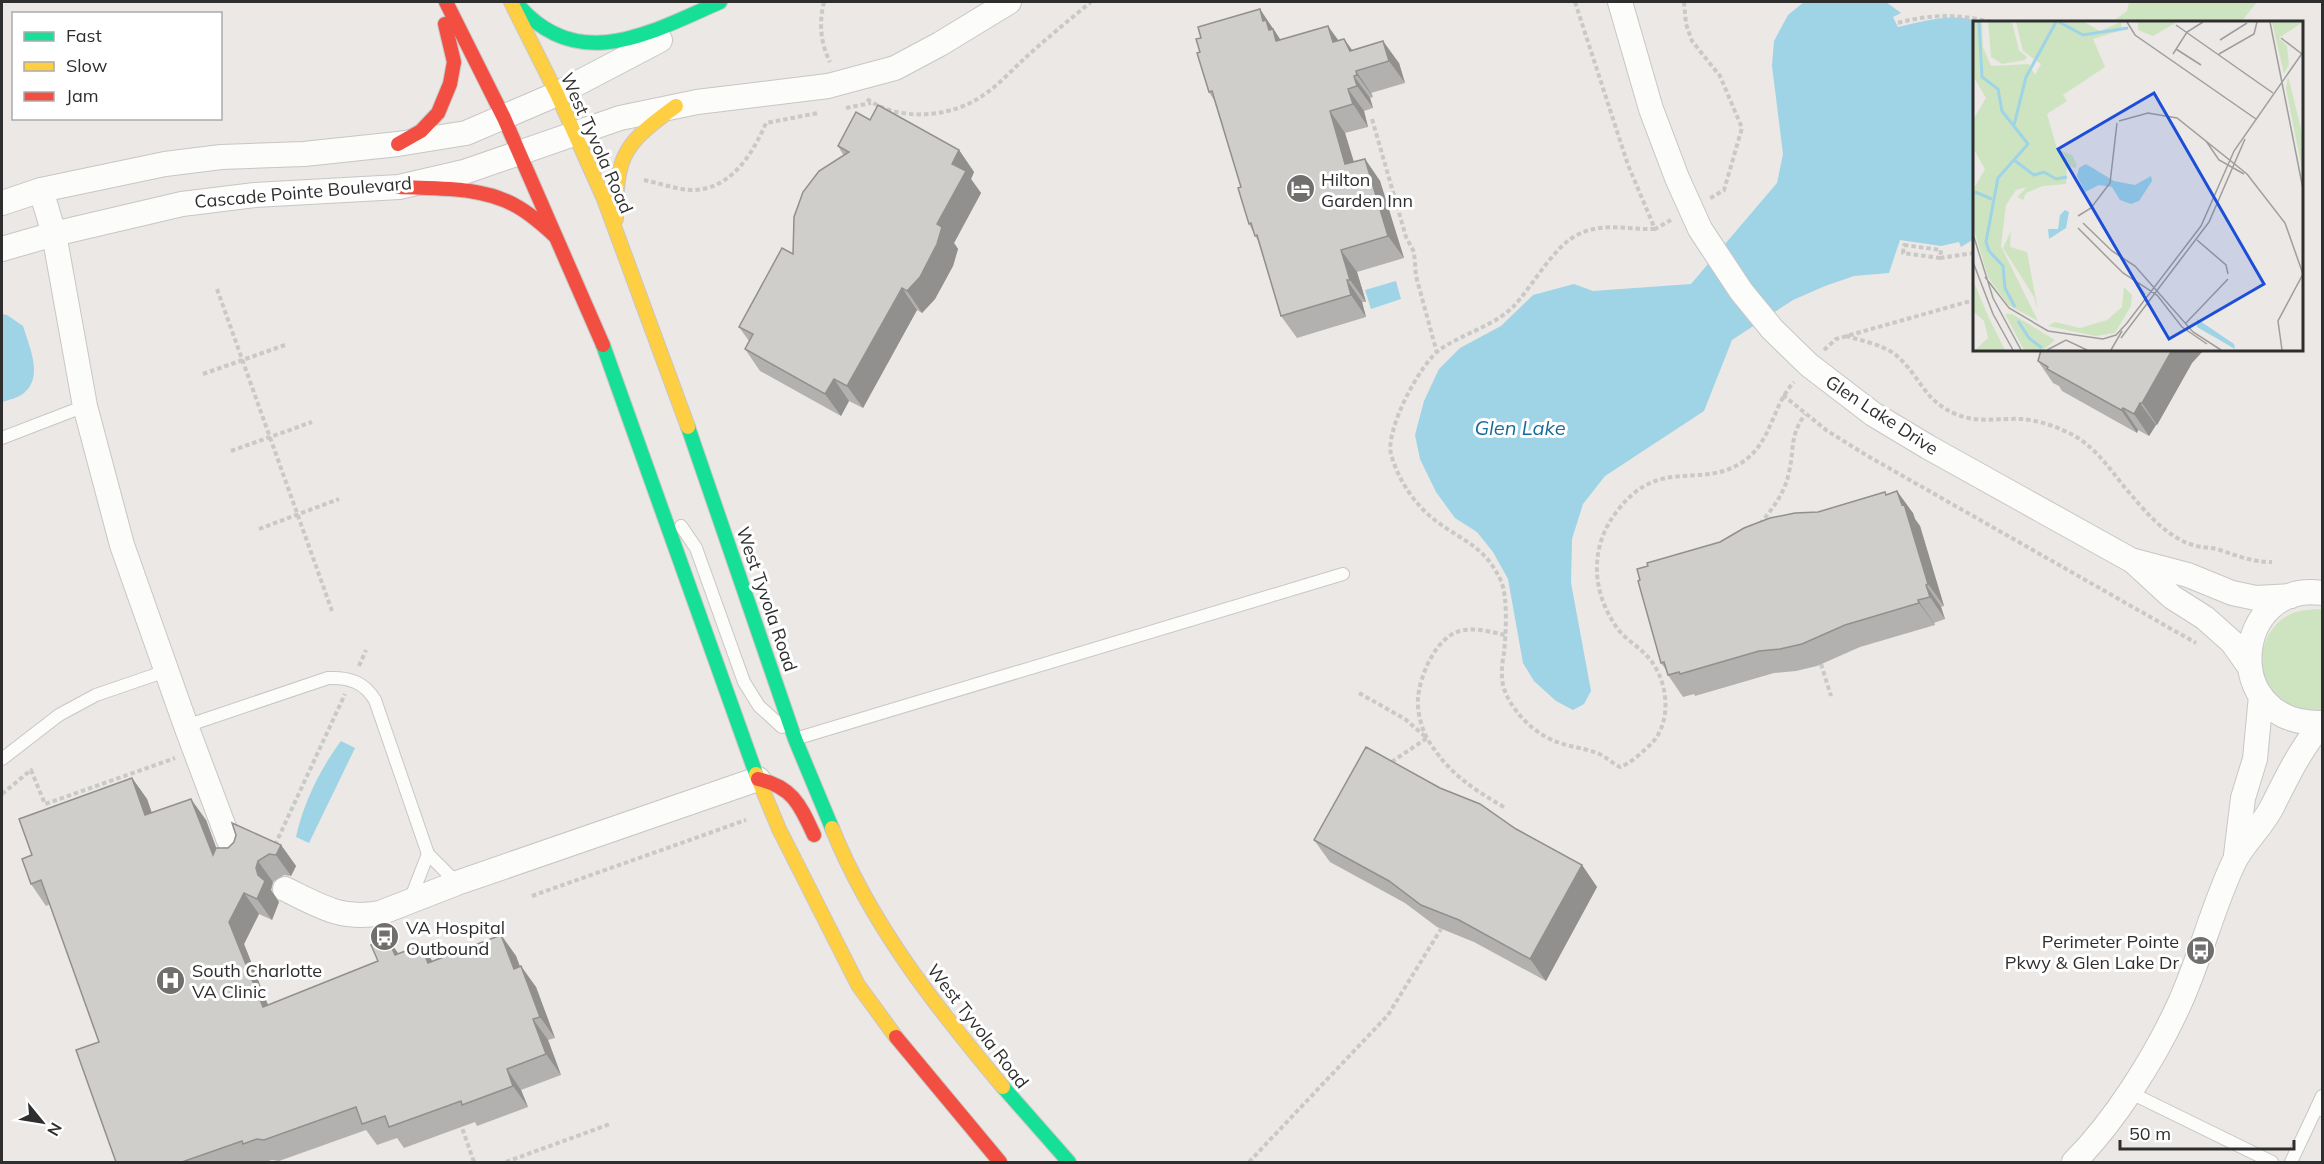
<svg xmlns="http://www.w3.org/2000/svg" width="2324" height="1164" viewBox="0 0 2324 1164" font-family="Mulish,sans-serif">
	<style>
		.green { fill: #cee4c1 }
		.water { fill: #9ed4e6 }
		.lines { fill: none; stroke-linecap: round; stroke-linejoin: round }
		.lane-casing { stroke: #c8c6c7; stroke-width: 14 }
		.street-casing { stroke: #c8c6c7; stroke-width: 26 }
		.fast-casing { stroke: #c8c6c7; stroke-width: 16 }
		.slow-casing { stroke: #c8c6c7; stroke-width: 16 }
		.jam-casing { stroke: #c8c6c7; stroke-width: 16 }
		.path { stroke: #c9c9c8; stroke-width: 4; stroke-dasharray: 4.5 3; stroke-linecap: butt }
		.lane { stroke: #fcfcfb; stroke-width: 12 }
		.street { stroke: #fcfcfb; stroke-width: 24 }
		.fast { stroke: #16e098; stroke-width: 14 }
		.slow { stroke: #ffcf43; stroke-width: 14 }
		.jam { stroke: #f24e42; stroke-width: 14 }
		.wall { fill: #b3b1af }
		.shaded-wall { fill: #92908e }
		.building { fill: #d0cecb; stroke: #92908e; stroke-width: 1.5 }
		.labels { text-anchor: middle; dominant-baseline: central; stroke-width: 6; stroke-linejoin: round; paint-order: stroke }
		.street-label { font-size: 18px; fill: #2e2e2e; stroke: #fff }
		.poi-label { font-size: 18px; fill: #2e2e2e; stroke: #fff; text-anchor: start }
		.water-label { font-size: 20px; font-style: italic; fill: #176b98; stroke: #fff }
		.inset-river { fill: none; stroke: #9ed4e6; stroke-width: 3 }
		.inset-road { fill: none; stroke: #9f9e9c; stroke-width: 1.5 }
		.view { fill: #1d4ed8; fill-opacity: 0.15; stroke: #1d4ed8; stroke-width: 3 }
		.inset-edge { fill: none; stroke: #2e2e2e; stroke-width: 3 }
	</style>
	<rect width="100%" height="100%" fill="#ebe8e5"/>
	<g class="green">
		<polygon points="2129,2 2257,2 2241,22 2112,22 2127,11"/>
		<path d="M 2318,609 L 2322,610 L 2322,712 C 2316,712 2306,714 2299,711 C 2291,708 2278,699 2272,693 C 2251,671 2262,630 2287,616 C 2297,610 2307,610 2318,609 Z"/>
	</g>
	<g class="water">
		<path d="M 1804,2 L 1886,2 L 1901,13 L 1893,17 L 1898,27 C 1924,21 1954,12 1980,22 L 1974,22 L 1974,239 L 1961,247 L 1959,242 L 1941,246 L 1900,240 L 1889,273 L 1854,276 L 1825,286 L 1793,300 L 1732,340 L 1704,411 L 1605,476 L 1583,504 L 1572,539 L 1571,583 L 1591,691 L 1584,704 L 1573,710 L 1556,701 L 1534,681 L 1523,663 L 1508,579 L 1493,552 L 1477,532 L 1455,518 L 1436,492 L 1420,459 L 1415,435 L 1424,401 L 1439,369 L 1460,348 L 1501,326 L 1533,295 L 1574,284 L 1593,291 L 1691,284 L 1777,183 L 1783,154 L 1772,66 L 1774,41 L 1788,15 Z"/>
		<polygon points="1396,281 1401,299 1371,309 1365,290"/>
		<path d="M 2,314 L 7,315 L 23,326 C 29,346 44,377 24,393 C 18,398 8,400 2,402 Z"/>
		<path d="M 341,741 L 355,748 L 309,843 L 296,837 C 303,804 320,769 341,741 Z"/>
	</g>
	<g class="lines">
		<defs>
			<g id="lane">
				<polyline points="2,438 85,406"/>
				<polyline points="681,526 696,548 744,682 759,706 782,727"/>
				<path d="M 186,726 L 328,678 C 349,677 364,682 375,700 L 428,854 L 457,883"/>
				<polyline points="795,739 1343,574"/>
				<polyline points="2,759 59,715 96,695 166,671"/>
				<polyline points="410,900 428,854"/>
				<polyline points="2129,1092 2272,1162"/>
				<polyline points="2322,1096 2317,1107 2322,1110"/>
				<polyline points="2291,1162 2317,1107"/>
			</g>
			<g id="street">
				<polyline points="1620,2 1651,109 1677,178 1700,229 1741,291 1772,329 1809,365 1873,414 1928,447 2131,560 2188,575 2232,593 2256,598 2291,596"/>
				<polyline points="41,190 54,234 85,406 122,545 186,726 228,838 237,856"/>
				<polyline points="2,203 41,190 165,164 221,157 304,154 398,144 466,133 557,94 660,40"/>
				<polyline points="2,249 54,234 182,204 255,195 399,187 464,172 620,118 697,102 828,86 895,68 940,44 1009,2"/>
				<polyline points="2135,563 2172,597 2205,618 2232,642 2249,666"/>
				<path d="M 2322,593 C 2234,580 2217,725 2322,723"/>
				<polyline points="2236,855 2243,798 2255,759 2261,696"/>
				<path d="M 285,889 C 318,905 342,921 380,913 L 457,883 L 758,779"/>
				<path d="M 2074,1162 C 2114,1122 2154,1059 2178,1007 C 2200,960 2212,908 2234,862 C 2244,842 2263,826 2273,805 C 2288,775 2300,750 2322,723"/>
			</g>
			<g id="fast">
				<path d="M 518,5 C 579,75 651,32 720,2"/>
				<polyline points="603,345 756,774"/>
				<polyline points="688,427 795,739 832,828"/>
				<polyline points="1003,1087 1069,1162"/>
			</g>
			<g id="slow">
				<polyline points="511,2 557,94 604,199 688,427"/>
				<path d="M 616,219 C 616,154 624,144 676,106"/>
				<polyline points="756,774 779,829 858,985 896,1037"/>
				<path d="M 832,828 C 871,925 936,1007 1003,1087"/>
			</g>
			<g id="jam">
				<polyline points="446,2 504,118 603,345"/>
				<polyline points="398,144 421,131 438,113 450,84 454,62 445,24"/>
				<path d="M 399,187 C 438,189 483,186 518,207 C 532,215 543,225 555,236"/>
				<path d="M 758,779 C 793,787 800,805 814,835"/>
				<polyline points="896,1037 1000,1162"/>
			</g>
		</defs>
		<use href="#lane" class="lane-casing"/>
		<use href="#street" class="street-casing"/>
		<use href="#fast" class="fast-casing"/>
		<use href="#slow" class="slow-casing"/>
		<use href="#jam" class="jam-casing"/>
		<g class="path">
			<path d="M 824,2 C 819,22 820,42 830,62"/>
			<polyline points="1575,2 1628,165 1655,229 1671,220"/>
			<polyline points="1684,2 1686,24 1692,41 1720,76 1742,128 1724,190 1709,199"/>
			<path d="M 1898,23 C 1929,14 1960,14 1991,22"/>
			<path d="M 867,99 C 896,120 941,118 972,102 C 992,92 1009,73 1025,58 C 1046,39 1069,20 1091,2"/>
			<polyline points="846,108 871,103"/>
			<polyline points="1372,119 1406,237 1414,252 1416,276 1437,353"/>
			<path d="M 644,180 C 659,183 675,189 690,190 C 730,191 752,155 766,123 L 818,113"/>
			<path d="M 1655,229 C 1629,230 1603,222 1579,234 C 1554,245 1533,286 1513,307 C 1493,326 1465,333 1442,348 C 1421,361 1385,430 1391,454 C 1398,480 1415,505 1436,521 C 1464,542 1485,546 1501,581 C 1508,597 1506,635 1504,653 C 1502,663 1501,675 1503,685 C 1509,709 1534,734 1557,742 C 1570,747 1584,748 1597,753 C 1605,756 1612,763 1620,767 C 1631,763 1644,751 1652,743 C 1673,720 1668,678 1647,656 C 1638,646 1625,639 1617,628 C 1604,609 1596,588 1597,564 C 1598,544 1605,526 1618,510 C 1660,455 1701,491 1744,461 C 1772,441 1772,406 1794,382"/>
			<polygon points="1904,245 1941,250 1940,258 1903,253"/>
			<polyline points="1940,258 1974,253"/>
			<polyline points="217,289 332,611"/>
			<path d="M 1846,336 C 1863,341 1884,345 1897,356 C 1922,378 1923,401 1958,415 C 1978,423 2000,418 2021,419 C 2038,420 2058,427 2073,435 C 2100,450 2113,475 2133,497 C 2148,515 2169,538 2193,545 C 2201,548 2211,547 2220,550 C 2238,556 2252,562 2272,562"/>
			<polyline points="1824,350 1836,339 1974,300"/>
			<polyline points="203,374 285,345"/>
			<polyline points="1783,395 1826,430 1866,455 2196,643"/>
			<polyline points="231,451 312,422"/>
			<path d="M 1760,524 C 1773,508 1785,493 1789,472 C 1795,446 1789,438 1805,414"/>
			<polyline points="259,529 339,499"/>
			<polyline points="1821,664 1831,696"/>
			<polyline points="359,666 366,650"/>
			<polyline points="1359,693 1405,719 1427,738 1390,763"/>
			<polyline points="2,794 31,770 45,804 175,758"/>
			<path d="M 1504,807 C 1471,788 1447,772 1427,738 C 1421,727 1417,711 1418,698 C 1420,675 1436,637 1460,631 C 1475,627 1491,632 1505,635"/>
			<polyline points="275,845 345,694"/>
			<polyline points="532,896 746,820"/>
			<polyline points="460,1122 474,1162"/>
			<polyline points="506,1162 610,1124"/>
			<polyline points="1249,1162 1388,1015 1441,929"/>
		</g>
		<use href="#lane" class="lane"/>
		<use href="#street" class="street"/>
		<use href="#fast" class="fast"/>
		<use href="#slow" class="slow"/>
		<use href="#jam" class="jam"/>
	</g>
	<g class="wall">
		<polygon points="1275,31 1280,40 1339,41 1344,39 1352,50 1399,63 1405,83 1371,93 1373,97 1370,98 1373,108 1364,111 1368,127 1345,133 1354,162 1365,159 1380,181 1404,258 1357,272 1366,302 1362,302 1366,317 1297,338 1281,316 1258,241 1249,224 1241,187 1214,100 1209,92"/>
		<polygon points="870,120 959,150 974,172 971,179 981,193 954,243 958,249 953,266 935,299 922,313 917,310 863,408 849,401 841,416 760,371 745,349 749,341 739,327 793,254 844,156 838,146"/>
		<polygon points="2038,361 2192,363 2157,425 2156,425 2149,436 2138,430 2137,433 2062,391 2059,386 2053,383"/>
		<polygon points="1887,495 1913,513 1915,519 1920,526 1944,606 1941,607 1945,619 1934,623 1935,625 1860,647 1817,666 1796,671 1774,673 1695,696 1694,694 1683,697 1668,675 1667,671 1661,663 1818,512"/>
		<polygon points="132,778 147,799 152,813 206,820 216,848 281,845 296,866 291,876 284,875 273,882 271,890 279,902 272,920 259,914 244,944 268,1005 399,954 433,961 501,935 516,956 520,967 536,987 555,1038 548,1040 561,1075 521,1090 528,1107 477,1126 475,1122 404,1148 397,1138 377,1145 366,1130 279,1161 272,1160 265,1162 116,1162 99,1042 50,904 46,906 31,884"/>
		<polygon points="1516,829 1582,865 1597,887 1546,981 1474,942 1437,927 1405,903 1330,862 1314,840"/>
	</g>
	<g class="shaded-wall">
		<polygon points="1260,9 1288,51 1292,63 1263,21"/>
		<polygon points="1328,26 1344,48 1333,42"/>
		<polygon points="1344,39 1360,61 1350,51"/>
		<polygon points="1383,41 1399,63 1405,83 1389,61"/>
		<polygon points="1356,71 1371,93 1373,97 1357,75"/>
		<polygon points="1354,76 1370,98 1373,108 1357,86"/>
		<polygon points="1348,89 1364,111 1368,127 1353,104"/>
		<polygon points="1330,111 1345,133 1361,186 1345,164"/>
		<polygon points="959,150 974,172 971,179 981,193 954,243 958,249 953,266 935,299 922,313 907,291 937,224 952,164"/>
		<polygon points="1365,159 1380,181 1404,258 1388,236"/>
		<polygon points="1341,250 1357,272 1366,302 1350,280"/>
		<polygon points="1347,280 1362,302 1366,317 1351,295"/>
		<polygon points="902,288 917,310 863,408 847,386"/>
		<polygon points="2172,350 2204,350 2192,363 2157,425 2142,403"/>
		<polygon points="834,379 849,401 841,416 825,394"/>
		<polygon points="2140,403 2156,425 2149,436 2134,414"/>
		<polygon points="2123,408 2138,430 2137,433 2121,410"/>
		<polygon points="1897,491 1913,513 1915,519 1920,526 1944,606 1928,584"/>
		<polygon points="1926,585 1941,607 1945,619 1930,597"/>
		<polygon points="1918,600 1934,623 1935,625 1919,603"/>
		<polygon points="132,778 147,799 160,837 145,815"/>
		<polygon points="191,799 206,820 227,877 213,855"/>
		<polygon points="281,845 296,866 291,876 276,855"/>
		<polygon points="258,861 273,882 271,890 279,902 272,920 257,899 256,868"/>
		<polygon points="1582,865 1597,887 1546,981 1530,959"/>
		<polygon points="244,893 259,914 244,944 277,1028 263,1007 229,922"/>
		<polygon points="501,935 516,956 529,990 514,969"/>
		<polygon points="388,939 403,960 395,955"/>
		<polygon points="421,945 436,966 428,963"/>
		<polygon points="521,966 536,987 555,1038 540,1017"/>
		<polygon points="533,1019 548,1040 561,1075 546,1054"/>
		<polygon points="507,1069 521,1090 528,1107 513,1086"/>
	</g>
	<g class="building">
		<polygon points="1260,9 1263,21 1266,20 1269,30 1273,29 1276,41 1328,26 1333,42 1344,39 1350,51 1383,41 1389,61 1356,71 1357,75 1354,76 1357,86 1348,89 1353,104 1330,111 1345,164 1365,159 1388,236 1341,250 1350,280 1347,280 1351,295 1281,316 1257,235 1255,236 1251,223 1249,224 1238,188 1241,187 1212,91 1209,92 1197,53 1200,52 1196,39 1201,38 1198,27"/>
		<polygon points="878,105 959,150 952,164 966,171 937,224 942,227 937,244 920,277 907,291 902,288 847,386 834,379 825,394 745,349 753,334 739,327 782,248 793,254 794,217 803,192 819,171 849,152 838,146 856,112 870,120"/>
		<polygon points="2041,350 2172,350 2142,403 2140,403 2134,414 2123,408 2121,410 2047,369 2048,367 2038,361"/>
		<polygon points="1897,491 1902,505 1904,504 1928,584 1926,585 1930,597 1918,600 1919,603 1845,625 1802,644 1780,649 1759,651 1680,674 1679,672 1668,675 1664,662 1661,663 1638,581 1640,580 1637,569 1648,566 1647,563 1720,542 1744,528 1770,518 1795,513 1818,512 1885,492 1886,495"/>
		<polygon points="1366,747 1440,788 1480,804 1516,829 1582,865 1530,959 1459,920 1421,905 1389,881 1314,840"/>
		<polygon points="132,778 145,815 191,799 213,855 216,848 228,848 234,842 236,835 232,823 281,845 276,855 269,854 258,861 256,868 258,875 265,881 257,899 244,893 229,922 263,1007 378,961 371,945 388,939 395,955 421,945 428,963 501,935 514,969 521,966 540,1017 533,1019 546,1054 507,1069 513,1086 462,1105 461,1101 389,1127 385,1116 362,1124 356,1107 264,1140 257,1139 243,1144 242,1141 182,1162 116,1162 76,1050 99,1042 41,880 31,884 22,859 32,855 19,819"/>
	</g>
	<defs>
		<symbol id="hotel-disc" viewBox="-11 -11 22 22"><circle r="9.5" fill="#706f6e" stroke="#fff"/><path d="M-6-4.5h1.5V1H6V5H4.5V3h-9V5H-6ZM-4 0a1.8 1.8 0 1 1 3.6 0ZM.5 0V-2.5h3Q6-2.5 6 0Z" fill="#fff"/></symbol>
		<symbol id="bus-disc" viewBox="-11 -11 22 22"><circle r="9.5" fill="#706f6e" stroke="#fff"/><path d="M-5-6H5V4H4V6H2V4H-2V6H-4V4H-5ZM-3.5-4V0h7V-4ZM-3.5 1.2v1.5H-2V1.2ZM2 1.2v1.5H3.5V1.2Z" fill="#fff"/></symbol>
		<symbol id="hospital-disc" viewBox="-11 -11 22 22"><circle r="9.5" fill="#706f6e" stroke="#fff"/><path d="M-5-5h3v3.5h4V-5h3V5h-3V1.5h-4V5h-3Z" fill="#fff"/></symbol>
	</defs>
	<g fill-rule="evenodd">
		<use href="#hotel-disc" x="1284" y="172" width="33" height="33"/>
		<use href="#bus-disc" x="368" y="920" width="33" height="33"/>
		<use href="#bus-disc" x="2184" y="934" width="33" height="33"/>
		<use href="#hospital-disc" x="154" y="964" width="33" height="33"/>
	</g>
	<g class="labels">
		<g class="street-label">
			<text transform="translate(597 143) rotate(66)">West Tyvola Road</text>
			<text transform="translate(303 192) rotate(-5)">Cascade Pointe Boulevard</text>
			<text transform="translate(1882 415) rotate(33)">Glen Lake Drive</text>
			<text transform="translate(767 599) rotate(71)">West Tyvola Road</text>
			<text transform="translate(978 1026) rotate(52)">West Tyvola Road</text>
		</g>
		<g class="poi-label">
			<text x="1321" y="179">Hilton<tspan x="1321" dy="21">Garden Inn</tspan></text>
			<text x="406" y="927">VA Hospital<tspan x="406" dy="21">Outbound</tspan></text>
			<text x="2179" y="941" text-anchor="end">Perimeter Pointe<tspan x="2179" dy="21">Pkwy &amp; Glen Lake Dr</tspan></text>
			<text x="192" y="970">South Charlotte<tspan x="192" dy="21">VA Clinic</tspan></text>
		</g>
		<g class="water-label">
			<text x="1520" y="427">Glen Lake</text>
		</g>
	</g>
	<g transform="translate(1973 21)">
		<rect width="330" height="330" fill="#ebe8e5"/>
		<path d="M 0,1 L 9,1 L 10,26 L 18,45 L 56,43 L 62,54 L 68,43 L 50,30 L 43,1 L 111,1 L 127,10 L 148,1 L 149,9 L 120,18 L 132,46 L 90,74 L 94,80 L 74,93 L 84,128 L 99,134 L 104,144 L 102,147 L 94,144 L 93,163 L 70,165 L 53,172 L 50,179 L 44,176 L 54,166 L 43,169 L 33,184 L 28,225 L 65,300 L 35,284 L 15,256 L 1,209 L 0,169 L 12,148 L 0,127 L 0,99 L 13,77 L 0,55 ZM 15,1 L 39,1 L 46,29 L 54,36 L 52,39 L 29,43 L 18,36 ZM 165,1 L 204,1 L 180,15 L 165,9 ZM 299,1 L 330,1 L 306,17 L 314,25 L 316,43 L 311,53 ZM 315,55 L 330,116 L 330,154 L 313,67 ZM 38,210 L 37,226 L 54,231 L 65,290 L 61,276 L 30,227 ZM 0,259 L 15,295 L 32,329 L 2,329 L 15,317 L 11,300 L 0,290 ZM 151,266 L 159,274 L 158,285 L 142,312 L 122,315 L 75,305 L 82,301 L 107,307 L 134,299 L 149,286 ZM 32,293 L 39,293 L 82,319 L 70,329 L 51,329 Z" fill="#cee4c1"/>
		<path d="M 113,143 L 141,160 L 162,164 L 178,155 L 179,160 L 166,180 L 158,183 L 147,179 L 139,166 L 126,164 L 112,171 L 104,155 L 106,147 ZM 92,189 L 96,191 L 93,207 L 76,218 L 75,208 L 85,208 L 87,194 ZM 224,298 L 261,323 L 262,328 L 224,306 Z" fill="#9ed4e6"/>
		<path class="inset-river" d="M 6,1 L 9,56 L 25,68 L 29,90 L 55,123 L 25,157 L 13,221 L 16,230 L 30,245 L 32,267 L 42,286M 86,1 L 110,14 L 155,7M 41,104 L 53,56 L 83,1M 41,139 L 61,154 L 71,151 L 83,158 L 94,156M 2,171 L 19,178M 45,300 L 56,317 L 69,327"/>
		<path class="inset-road" d="M 154,1 L 162,14 L 283,98M 297,1 L 330,168M 203,4 L 300,72M 308,17 L 329,33M 247,19 L 274,2M 203,28 L 228,44M 200,33 L 214,11 L 230,1M 246,33 L 281,13 L 284,1M 146,100 L 175,92 L 204,97 L 274,153 L 312,202 L 330,253 L 305,300 L 309,329M 233,120 L 246,139 L 271,153M 105,195 L 118,187 L 137,162 L 144,102M 110,202 L 139,230 L 162,245 L 220,311 L 248,329M 105,207 L 150,252 L 184,274 L 209,306 L 234,323M 0,213 L 20,277 L 48,329M 224,219 L 253,244 L 255,253M 0,241 L 20,293 L 40,329M 12,256 L 36,287 L 75,310 L 130,318 L 143,314 L 155,301M 162,259 L 172,274M 154,302 L 228,205 L 261,130 L 330,31M 212,303 L 255,258M 148,317 L 236,201 L 272,118M 74,329 L 93,319 L 114,329M 138,329 L 149,310"/>
		<path class="view" d="M 181,72 L 291,263 L 196,318 L 85,128 Z"/>
		<rect width="330" height="330" class="inset-edge"/>
	</g>
	<rect width="2324" height="1164" fill="none" stroke="#2e2e2e" stroke-width="6"/>
	<rect x="12" y="12" width="210" height="108" fill="#ffffff" stroke="#ababab" stroke-width="1.5"/>
	<rect x="24" y="32" width="30" height="9" fill="#16e098" stroke="#ababab" stroke-width="1.5"/>
	<text x="66" y="42" font-size="18" fill="#2e2e2e">Fast</text>
	<rect x="24" y="62" width="30" height="9" fill="#ffcf43" stroke="#ababab" stroke-width="1.5"/>
	<text x="66" y="72" font-size="18" fill="#2e2e2e">Slow</text>
	<rect x="24" y="92" width="30" height="9" fill="#f24e42" stroke="#ababab" stroke-width="1.5"/>
	<text x="66" y="102" font-size="18" fill="#2e2e2e">Jam</text>
	<g transform="translate(42 1122) rotate(120)" stroke="#ffffff" stroke-width="4.5" paint-order="stroke">
	<path d="M0-4.5L10 22L0 15L-10 22Z" fill="#2e2e2e"/>
	<text y="-9" font-size="16" font-weight="bold" text-anchor="middle" fill="#2e2e2e">N</text>
	</g>
	<path d="M2120 1140v9h174v-9" fill="none" stroke="#2e2e2e" stroke-width="3"/>
	<text x="2129" y="1140" font-size="18" fill="#2e2e2e" stroke="#ffffff" stroke-width="4.5" paint-order="stroke">50 m</text>
</svg>
